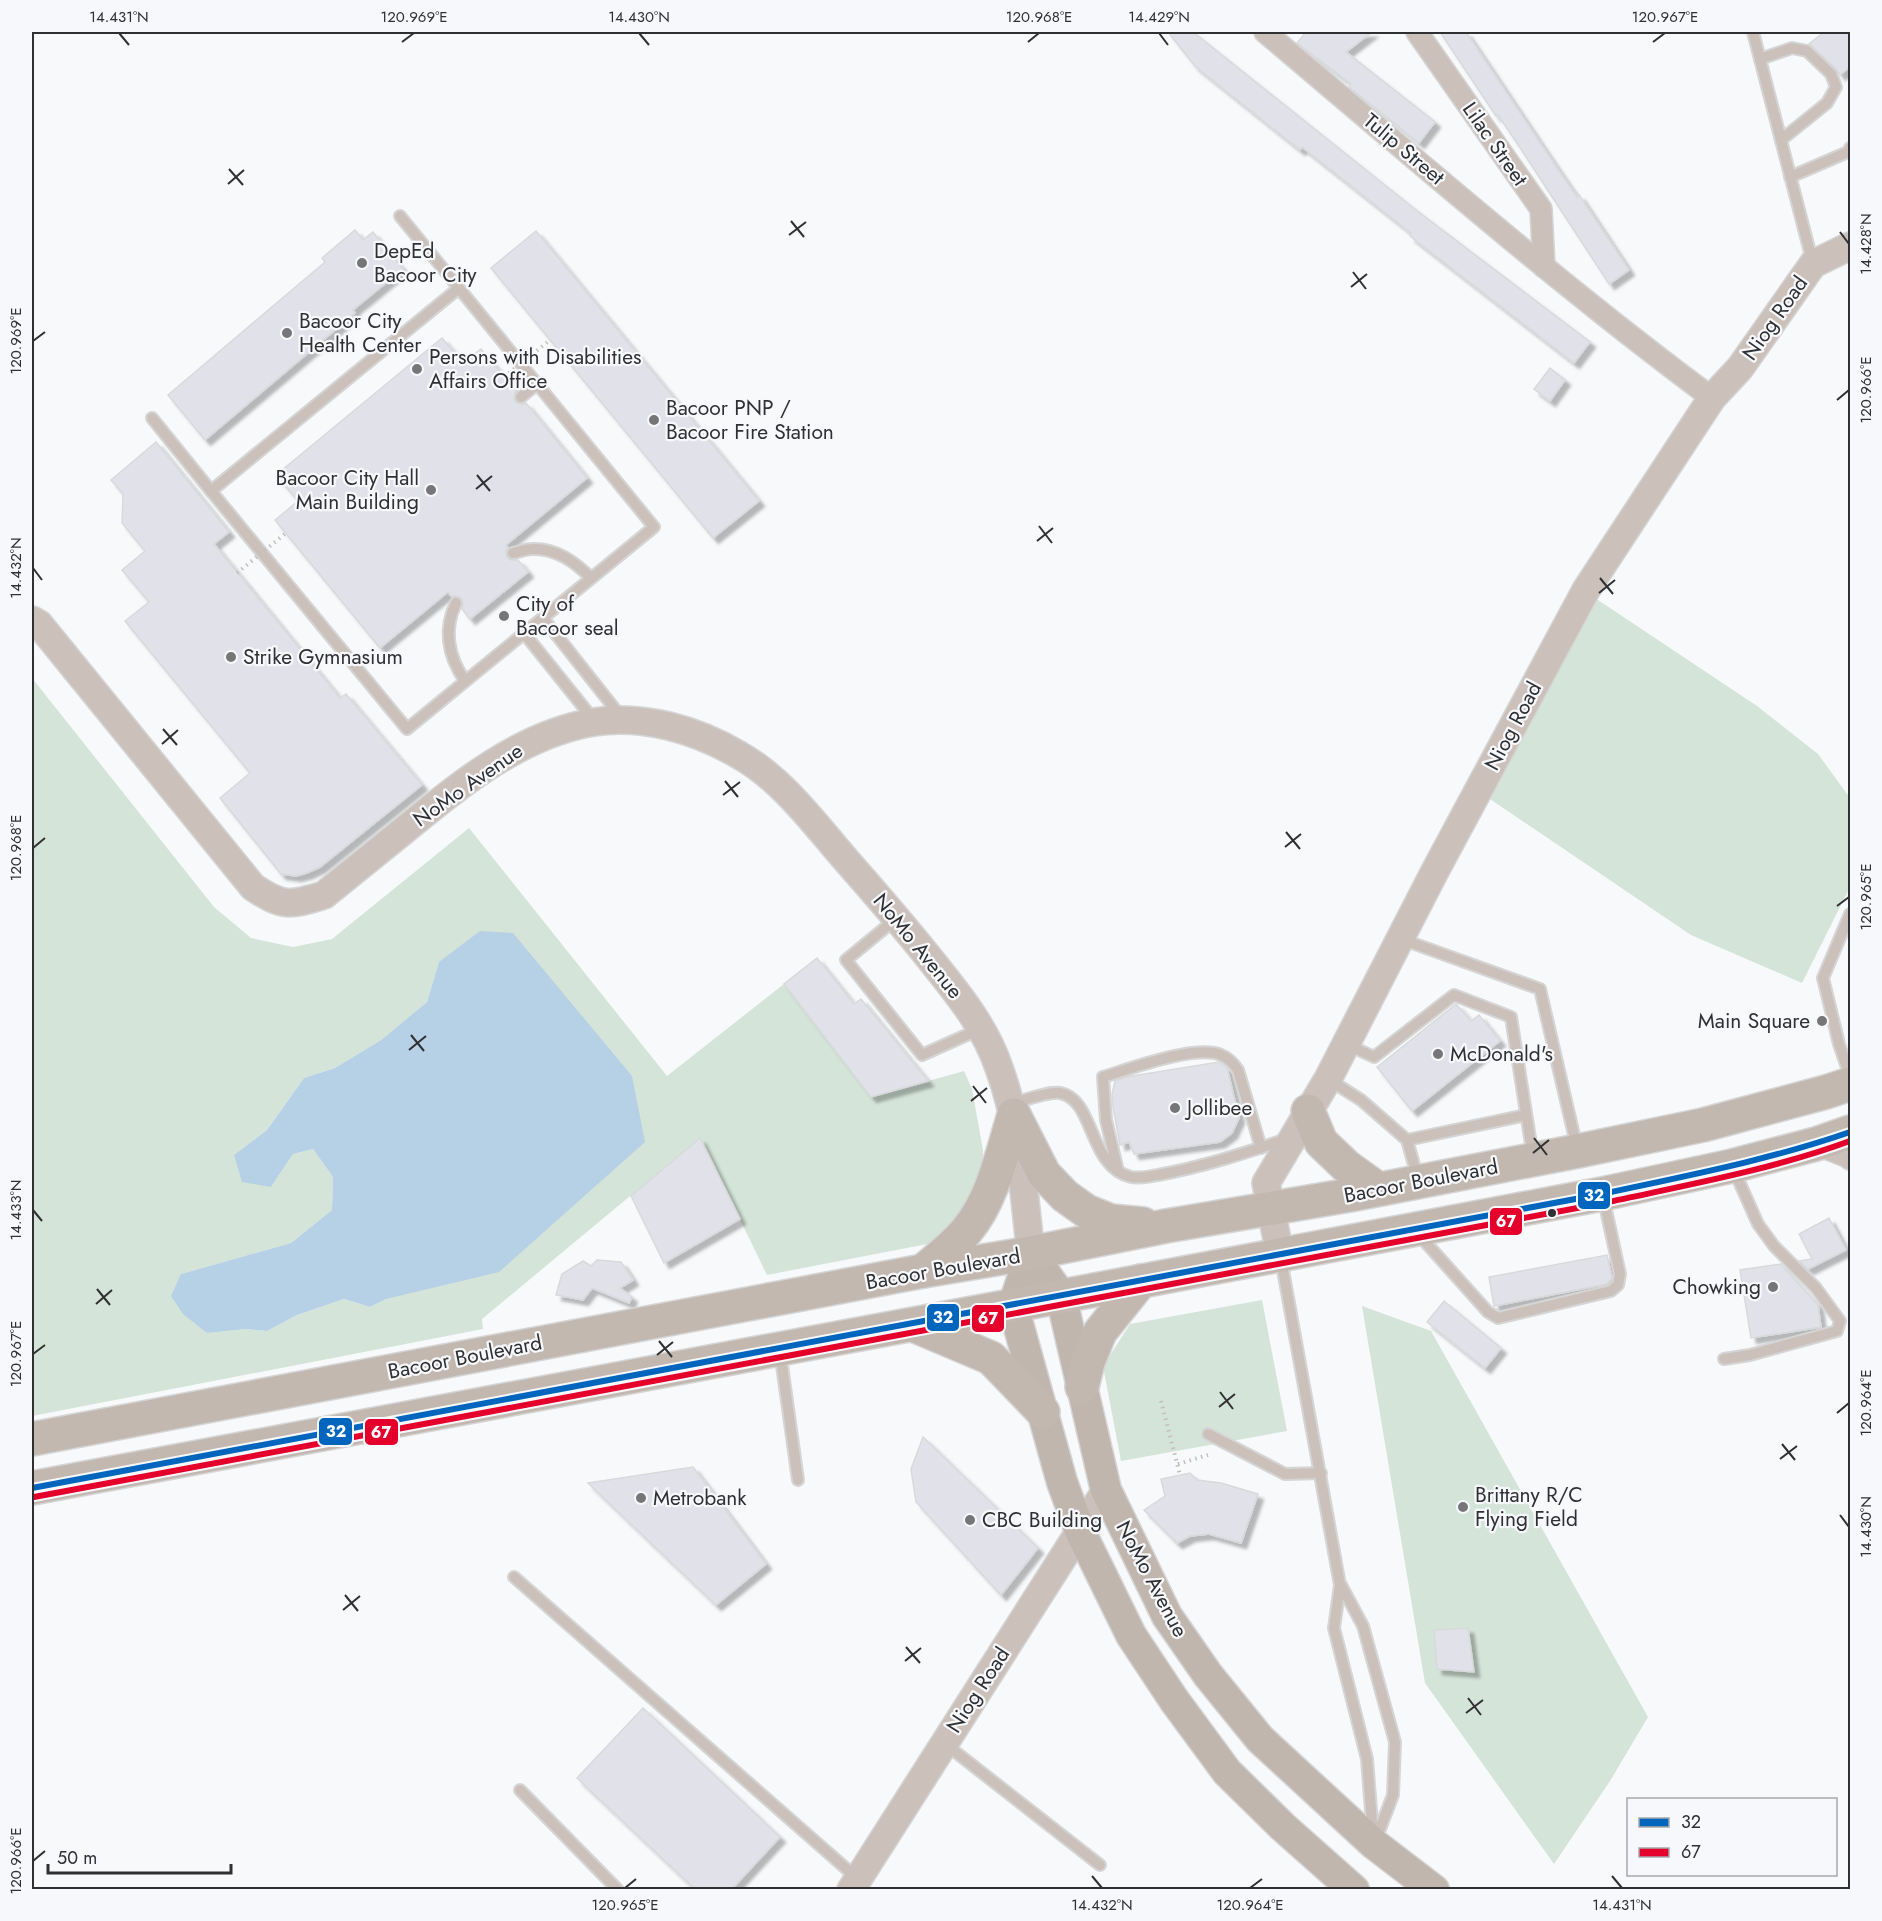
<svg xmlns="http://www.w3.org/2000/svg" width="1882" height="1921" viewBox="0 0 1882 1921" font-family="Jost,sans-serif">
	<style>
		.green { fill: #d4e4d9; fill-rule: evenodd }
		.water { fill: #b6d0e5 }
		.building { fill: #e1e2e9; stroke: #d8d9db; stroke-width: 1.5; filter: url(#shadow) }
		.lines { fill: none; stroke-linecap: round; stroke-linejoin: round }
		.service-casing { stroke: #d5d5d6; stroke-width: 14 }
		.minor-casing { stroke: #d5d5d6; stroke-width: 24 }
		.tertiary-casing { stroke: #d5d5d6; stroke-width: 30 }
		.secondary-casing { stroke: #d5d5d6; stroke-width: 33 }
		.primary-casing { stroke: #d5d5d6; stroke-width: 36 }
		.path { stroke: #c5bfbb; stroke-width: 4; stroke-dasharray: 1.5 4.5; stroke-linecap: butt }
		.service { stroke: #cbc1ba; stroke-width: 10 }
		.minor { stroke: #cbc1ba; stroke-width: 21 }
		.tertiary { stroke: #cbc1ba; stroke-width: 27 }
		.secondary { stroke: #c1b6ad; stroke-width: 30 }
		.primary { stroke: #c3b8b0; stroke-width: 33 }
		.path-bridge { stroke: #c5bfbb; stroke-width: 4; stroke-dasharray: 1.5 4.5; stroke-linecap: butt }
		.bus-1-casing { stroke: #f7f8fc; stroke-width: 10 }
		.bus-2-casing { stroke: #f7f8fc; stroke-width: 10 }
		.bus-1 { stroke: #0065bd; stroke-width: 6 }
		.bus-2 { stroke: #e4002b; stroke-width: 6 }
		.ticks { fill: none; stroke: #303032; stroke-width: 2 }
		.poi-dot { fill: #767678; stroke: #f7f8fc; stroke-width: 2 }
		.bus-dot { fill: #303032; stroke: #f7f8fc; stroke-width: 2 }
		.labels { text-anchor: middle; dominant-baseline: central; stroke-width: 4.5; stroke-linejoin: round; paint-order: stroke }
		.street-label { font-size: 21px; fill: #303032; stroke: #f7f8fc }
		.poi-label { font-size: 21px; fill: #303032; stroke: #f7f8fc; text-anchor: start }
		.line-badge { stroke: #f7f8fc; stroke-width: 2 }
		.badge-label { font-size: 16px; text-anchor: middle; font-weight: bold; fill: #fff }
		.neatline { fill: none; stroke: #303032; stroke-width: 2 }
		.ticks-label { font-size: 15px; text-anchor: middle; fill: #303032 }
	</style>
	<defs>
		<filter id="shadow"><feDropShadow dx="5.5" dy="5.5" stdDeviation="1.5" flood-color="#0004"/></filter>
	</defs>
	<rect width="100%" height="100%" fill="#f8f9fb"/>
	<g class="green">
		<polygon points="1592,596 1757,706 1818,754 1850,798 1850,887 1802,983 1691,935 1487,797"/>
		<path d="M 32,678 L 214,907 L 251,938 L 293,947 L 332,939 L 469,828 L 667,1076 L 784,984 L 871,1097 L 964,1071 L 972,1089 L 983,1150 L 982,1171 L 948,1240 L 767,1275 L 700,1138 L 482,1319 L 483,1329 L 32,1416 ZM 439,962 L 386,1299 L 370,1307 L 344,1299 L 297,1315 L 267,1331 L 246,1329 L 207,1333 L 181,1274 L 291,1243 L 332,1210 L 333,1177 L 313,1149 L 293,1154 L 271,1187 L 234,1155 L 267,1130 L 304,1078 L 335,1068 L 381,1040 L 427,1002 Z"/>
		<polygon points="1262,1300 1287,1431 1121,1461 1103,1366 1130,1324"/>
		<polygon points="1362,1306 1431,1331 1648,1717 1610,1781 1554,1864 1425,1683"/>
	</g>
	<polygon class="water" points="480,931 513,933 632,1076 645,1142 499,1272 386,1299 370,1307 344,1299 297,1315 267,1331 246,1329 207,1333 183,1314 171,1296 181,1274 291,1243 332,1210 333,1177 313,1149 293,1154 271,1187 242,1182 234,1155 267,1130 304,1078 335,1068 381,1040 427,1002 439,962"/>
	<g class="building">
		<polygon points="1168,32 1193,32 1416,210 1590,342 1574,363 1410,236 1411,233 1302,147 1300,150 1195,66"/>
		<polygon points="1306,32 1372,32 1346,52 1435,122 1419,143 1349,87 1351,84 1297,43"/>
		<polygon points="1440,32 1466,32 1561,174 1577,197 1579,195 1629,270 1609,284 1519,146 1498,115 1496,116"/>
		<polygon points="1824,32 1851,32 1851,66 1840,75 1836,69 1809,44"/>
		<polygon points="355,230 363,240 373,232 403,269 353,310 355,313 205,440 168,395 325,262 322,258"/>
		<polygon points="536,231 759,501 713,538 491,268"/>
		<polygon points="442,338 463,363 481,349 516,391 514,398 516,402 522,404 526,403 587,478 506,545 508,548 506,551 507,557 511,560 518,560 528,572 470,619 462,609 463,603 461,598 456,596 452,597 448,592 380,648 275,520 298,501 276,475"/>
		<polygon points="1550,368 1565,380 1550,401 1534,389"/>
		<polygon points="156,442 229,532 214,544 340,698 346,694 422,785 320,867 307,873 296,876 281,874 220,798 250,773 125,621 149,602 122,570 145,551 122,523 123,494 111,480"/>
		<polygon points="817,958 854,1004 861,999 928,1081 871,1097 784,984"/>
		<polygon points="1456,1004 1471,1021 1479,1015 1500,1041 1412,1111 1377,1067"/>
		<polygon points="1219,1062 1227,1068 1239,1118 1232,1133 1220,1142 1134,1154 1129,1142 1120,1145 1113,1107 1112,1094 1115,1081 1126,1077"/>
		<polygon points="700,1138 740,1219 664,1263 631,1196"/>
		<polygon points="1829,1218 1846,1250 1808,1269 1799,1261 1812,1259 1799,1234"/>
		<polygon points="1607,1255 1612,1278 1607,1284 1494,1306 1489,1277"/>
		<polygon points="597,1260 621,1262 633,1280 620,1288 632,1297 629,1303 592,1288 583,1300 556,1295 562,1274 583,1261 591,1266"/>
		<polygon points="1781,1264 1818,1305 1821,1327 1751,1338 1740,1270"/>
		<polygon points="1444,1301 1501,1348 1485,1368 1427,1322"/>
		<polygon points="923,1437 1038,1548 1001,1595 916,1502 911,1469"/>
		<polygon points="693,1467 766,1564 716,1605 588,1483"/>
		<polygon points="1190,1473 1197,1480 1221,1483 1258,1494 1241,1543 1209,1534 1190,1536 1177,1543 1144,1510 1165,1496 1161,1479"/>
		<polygon points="1468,1628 1474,1672 1437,1669 1434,1630"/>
		<polygon points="643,1708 780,1837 731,1890 696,1890 577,1778"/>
	</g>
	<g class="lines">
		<defs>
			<g id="service">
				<polyline points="1753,32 1813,264"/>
				<polyline points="1760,59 1792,48 1807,51 1831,74 1836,87 1827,103 1781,140"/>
				<polyline points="1790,177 1848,152 1850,148"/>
				<polyline points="400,216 654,527 407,729 211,491 459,288"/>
				<polyline points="521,397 537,384"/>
				<polyline points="152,418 211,491"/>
				<path d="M 513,553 C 519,552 526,549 532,549 C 556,548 575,562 591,578"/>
				<path d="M 456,603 C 443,630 448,656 465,681"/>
				<polyline points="543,618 622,718"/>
				<polyline points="524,633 593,719"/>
				<polyline points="1850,914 1823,978 1839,1044 1850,1076"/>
				<polyline points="897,918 846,960 922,1055 980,1029"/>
				<polyline points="1401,939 1540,989 1577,1148"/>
				<polyline points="1346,1044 1374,1057 1454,995 1511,1017 1533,1157"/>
				<polyline points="1328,1079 1361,1100 1407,1140 1418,1179"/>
				<path d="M 1011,1104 C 1022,1101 1049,1091 1060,1093 C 1095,1099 1088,1167 1131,1177 C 1140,1179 1150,1176 1158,1175 C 1202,1167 1245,1153 1287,1139"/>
				<polyline points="1407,1140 1526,1115"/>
				<path d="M 1118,1171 L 1106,1120 L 1103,1077 C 1129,1069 1196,1044 1221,1055 C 1229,1058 1234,1064 1238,1070 L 1261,1148"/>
				<polyline points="1419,1235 1488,1312 1498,1318 1611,1291 1618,1285 1620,1274 1603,1196"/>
				<polyline points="1281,1259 1340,1585 1334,1628 1367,1759 1373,1836"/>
				<polyline points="780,1351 798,1480"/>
				<polyline points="1724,1359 1750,1355 1837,1331 1840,1321 1816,1288 1774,1246 1758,1224 1734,1170"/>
				<polyline points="1208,1434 1285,1474 1321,1473"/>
				<polyline points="514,1577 858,1879"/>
				<polyline points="1341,1585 1363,1626 1395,1742 1393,1795 1375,1842"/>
				<polyline points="944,1743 1100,1865"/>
				<polyline points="520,1790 618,1890"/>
			</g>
			<g id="minor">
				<path d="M 1265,32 C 1412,156 1557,283 1712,398"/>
				<polyline points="1417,32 1541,209 1544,267"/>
				<polyline points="1816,1144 1848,1157 1850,1159"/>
			</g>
			<g id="tertiary">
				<path d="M 32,620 L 39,624 L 253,887 C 284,908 291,905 324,895 C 352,872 380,850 408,827 C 463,782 522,734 594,722 C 643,714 697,730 739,755 C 782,779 814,823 846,860 C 875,893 903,925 930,959 C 957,993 985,1026 999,1068 C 1021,1127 1023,1191 1031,1253"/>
				<polyline points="1280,1255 1266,1183 1328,1079 1435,871 1586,590 1712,398 1740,368 1813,264 1850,246"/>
				<polyline points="851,1890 1106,1490"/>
			</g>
			<g id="secondary">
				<polyline points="1031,1253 1061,1296 1106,1490 1167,1616 1208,1675 1260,1739 1374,1844 1434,1890"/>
				<polyline points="1031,1253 1013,1306 1062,1482 1080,1531 1131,1635 1174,1700 1227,1772 1283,1827 1354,1890"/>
			</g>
			<g id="primary">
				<polyline points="1308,1111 1321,1142 1346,1166 1378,1189"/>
				<polyline points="1014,1115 1044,1174 1065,1196 1086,1211 1111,1221 1143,1224"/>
				<path d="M 923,1271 C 938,1258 955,1245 967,1230 C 993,1199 1002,1153 1014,1115"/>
				<polyline points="913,1325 991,1358 1043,1412"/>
				<polyline points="1082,1387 1088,1362 1100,1332 1141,1281"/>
				<polyline points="32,1439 923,1271 1031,1253 1166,1226 1350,1195 1578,1151 1703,1125 1826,1092 1850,1084"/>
				<polyline points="32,1488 973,1313 1602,1194 1732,1166 1816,1144 1850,1132"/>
			</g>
		</defs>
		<use href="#service" class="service-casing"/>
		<use href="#minor" class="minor-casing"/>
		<use href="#tertiary" class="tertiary-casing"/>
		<use href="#secondary" class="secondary-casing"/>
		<use href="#primary" class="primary-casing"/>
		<g class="path">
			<polyline points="1161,1401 1180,1475"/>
			<polyline points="1178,1464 1208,1455"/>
		</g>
		<use href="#service" class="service"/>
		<use href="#minor" class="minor"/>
		<use href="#tertiary" class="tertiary"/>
		<use href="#secondary" class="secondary"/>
		<use href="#primary" class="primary"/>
		<g class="path-bridge">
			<polyline points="504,377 550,340"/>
			<polyline points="237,573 286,533"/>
		</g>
		<defs>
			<path id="bus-1" d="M 32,1488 L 1602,1194 C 1685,1176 1770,1160 1850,1132"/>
			<path id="bus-2" d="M 34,1497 L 1604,1203 C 1686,1185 1771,1170 1850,1141"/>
		</defs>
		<use href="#bus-1" class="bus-1-casing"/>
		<use href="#bus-2" class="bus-2-casing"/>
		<use href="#bus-1" class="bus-1"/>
		<use href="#bus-2" class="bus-2"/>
	</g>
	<path class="ticks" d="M 119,33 L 129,45M 639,33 L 649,45M 1159,33 L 1168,45M 402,42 L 414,33M 1028,42 L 1039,33M 1653,42 L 1665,33M 229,169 L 243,185M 228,184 L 244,170M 791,221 L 804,237M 1840,232 L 1849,244M 789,235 L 806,222M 1353,272 L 1366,289M 1351,287 L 1367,274M 33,341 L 45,332M 1837,400 L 1849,390M 477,475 L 490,491M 476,489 L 492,476M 1039,526 L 1052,543M 1037,541 L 1053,528M 33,568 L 42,580M 1600,578 L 1613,594M 1599,593 L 1615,580M 163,729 L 177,745M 162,744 L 178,730M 725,781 L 738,797M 723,795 L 740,782M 1286,832 L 1300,849M 1285,847 L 1301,834M 33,848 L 45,838M 1837,906 L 1849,897M 411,1035 L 424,1051M 409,1050 L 426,1036M 973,1086 L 986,1103M 971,1101 L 987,1088M 1534,1138 L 1547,1155M 1533,1153 L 1549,1140M 33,1210 L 42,1221M 97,1289 L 110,1305M 96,1304 L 112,1290M 659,1341 L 672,1357M 33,1354 L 45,1345M 657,1355 L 673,1342M 1220,1392 L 1233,1409M 1219,1407 L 1235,1394M 1837,1413 L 1849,1403M 1782,1444 L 1795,1460M 1780,1459 L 1797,1446M 1840,1515 L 1849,1527M 345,1595 L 358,1611M 343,1610 L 360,1596M 906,1647 L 920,1663M 905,1661 L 921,1648M 1468,1698 L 1481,1715M 1466,1713 L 1483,1700M 33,1861 L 45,1851M 1092,1876 L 1102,1888M 1612,1876 L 1622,1888M 625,1888 L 636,1879M 1250,1888 L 1262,1879"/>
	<g class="poi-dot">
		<circle cx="362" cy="263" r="6"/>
		<circle cx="287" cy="333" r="6"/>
		<circle cx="417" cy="369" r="6"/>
		<circle cx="654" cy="420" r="6"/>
		<circle cx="431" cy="490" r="6"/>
		<circle cx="504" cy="616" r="6"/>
		<circle cx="231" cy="657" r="6"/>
		<circle cx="1822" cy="1021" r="6"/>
		<circle cx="1438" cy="1054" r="6"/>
		<circle cx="1175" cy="1108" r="6"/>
		<circle cx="1773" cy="1287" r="6"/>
		<circle cx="641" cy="1498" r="6"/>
		<circle cx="1463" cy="1507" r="6"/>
		<circle cx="970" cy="1520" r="6"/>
	</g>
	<circle class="bus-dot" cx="1552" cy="1213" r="5"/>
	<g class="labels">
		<g class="street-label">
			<text transform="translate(1495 144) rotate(55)">Lilac Street</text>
			<text transform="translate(1404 149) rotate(40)">Tulip Street</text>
			<text transform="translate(1775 318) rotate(-55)">Niog Road</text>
			<text transform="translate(1513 726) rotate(-62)">Niog Road</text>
			<text transform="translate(468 785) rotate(-35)">NoMo Avenue</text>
			<text transform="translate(918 946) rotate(51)">NoMo Avenue</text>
			<text transform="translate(1421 1181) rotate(-11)">Bacoor Boulevard</text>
			<text transform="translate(943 1269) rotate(-10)">Bacoor Boulevard</text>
			<text transform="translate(465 1357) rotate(-11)">Bacoor Boulevard</text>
			<text transform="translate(1152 1579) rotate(62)">NoMo Avenue</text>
			<text transform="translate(978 1690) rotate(-57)">Niog Road</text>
		</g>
		<g class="poi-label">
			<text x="374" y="251">DepEd<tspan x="374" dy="24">Bacoor City</tspan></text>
			<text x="299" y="321">Bacoor City<tspan x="299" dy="24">Health Center</tspan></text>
			<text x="429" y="357">Persons with Disabilities<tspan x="429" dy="24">Affairs Office</tspan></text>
			<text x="666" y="408">Bacoor PNP /<tspan x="666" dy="24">Bacoor Fire Station</tspan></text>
			<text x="419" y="478" text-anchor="end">Bacoor City Hall<tspan x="419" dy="24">Main Building</tspan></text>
			<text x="516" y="604">City of<tspan x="516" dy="24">Bacoor seal</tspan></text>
			<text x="243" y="657">Strike Gymnasium</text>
			<text x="1810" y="1021" text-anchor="end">Main Square</text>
			<text x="1450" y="1054">McDonald's</text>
			<text x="1187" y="1108">Jollibee</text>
			<text x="1761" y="1287" text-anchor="end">Chowking</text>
			<text x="1475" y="1495">Brittany R/C<tspan x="1475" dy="24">Flying Field</tspan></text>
			<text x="653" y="1498">Metrobank</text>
			<text x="982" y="1520">CBC Building</text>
		</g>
	</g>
	<g class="line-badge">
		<rect x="1577" y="1181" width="34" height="29" rx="6" fill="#0065bd"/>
		<rect x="1489" y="1207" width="34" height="29" rx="6" fill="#e4002b"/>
		<rect x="926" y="1303" width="34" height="29" rx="6" fill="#0065bd"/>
		<rect x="971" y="1304" width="34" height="29" rx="6" fill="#e4002b"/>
		<rect x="318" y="1417" width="35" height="29" rx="6" fill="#0065bd"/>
		<rect x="364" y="1418" width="35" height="28" rx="6" fill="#e4002b"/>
	</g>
	<g class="badge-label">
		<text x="1594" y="1201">32</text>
		<text x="1506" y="1227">67</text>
		<text x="943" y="1323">32</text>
		<text x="988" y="1324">67</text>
		<text x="336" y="1437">32</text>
		<text x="381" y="1438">67</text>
	</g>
	<rect width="1882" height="1921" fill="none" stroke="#f7f8fc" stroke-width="66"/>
	<rect x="1627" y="1798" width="210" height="78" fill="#f7f8fc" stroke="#a7a8ab" stroke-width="1.5"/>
	<rect x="1639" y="1818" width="30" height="9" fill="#0065bd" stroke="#a7a8ab" stroke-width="1.5"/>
	<text x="1681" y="1828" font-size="18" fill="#303032">32</text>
	<rect x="1639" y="1848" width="30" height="9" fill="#e4002b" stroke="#a7a8ab" stroke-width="1.5"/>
	<text x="1681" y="1858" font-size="18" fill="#303032">67</text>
	<path d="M48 1864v9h183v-9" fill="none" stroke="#303032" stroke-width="3"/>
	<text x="57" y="1864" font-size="18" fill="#303032" stroke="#f7f8fc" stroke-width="4.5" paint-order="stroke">50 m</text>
	<rect x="33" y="33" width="1816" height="1855" class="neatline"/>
	<g class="ticks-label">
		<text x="119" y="22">14.431°N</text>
		<text x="414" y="22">120.969°E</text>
		<text x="639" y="22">14.430°N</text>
		<text x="1039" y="22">120.968°E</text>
		<text x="1159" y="22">14.429°N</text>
		<text x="1665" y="22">120.967°E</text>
		<text transform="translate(1866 244) rotate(-90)" y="5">14.428°N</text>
		<text transform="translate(16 341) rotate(-90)" y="5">120.969°E</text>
		<text transform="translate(1866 390) rotate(-90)" y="5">120.966°E</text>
		<text transform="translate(16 568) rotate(-90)" y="5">14.432°N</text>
		<text transform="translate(16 848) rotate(-90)" y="5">120.968°E</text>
		<text transform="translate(1866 897) rotate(-90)" y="5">120.965°E</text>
		<text transform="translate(16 1210) rotate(-90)" y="5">14.433°N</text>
		<text transform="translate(16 1354) rotate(-90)" y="5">120.967°E</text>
		<text transform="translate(1866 1403) rotate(-90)" y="5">120.964°E</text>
		<text transform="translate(1866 1527) rotate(-90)" y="5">14.430°N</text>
		<text transform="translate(16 1861) rotate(-90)" y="5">120.966°E</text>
		<text x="625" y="1910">120.965°E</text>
		<text x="1102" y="1910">14.432°N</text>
		<text x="1250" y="1910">120.964°E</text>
		<text x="1622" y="1910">14.431°N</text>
	</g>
</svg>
